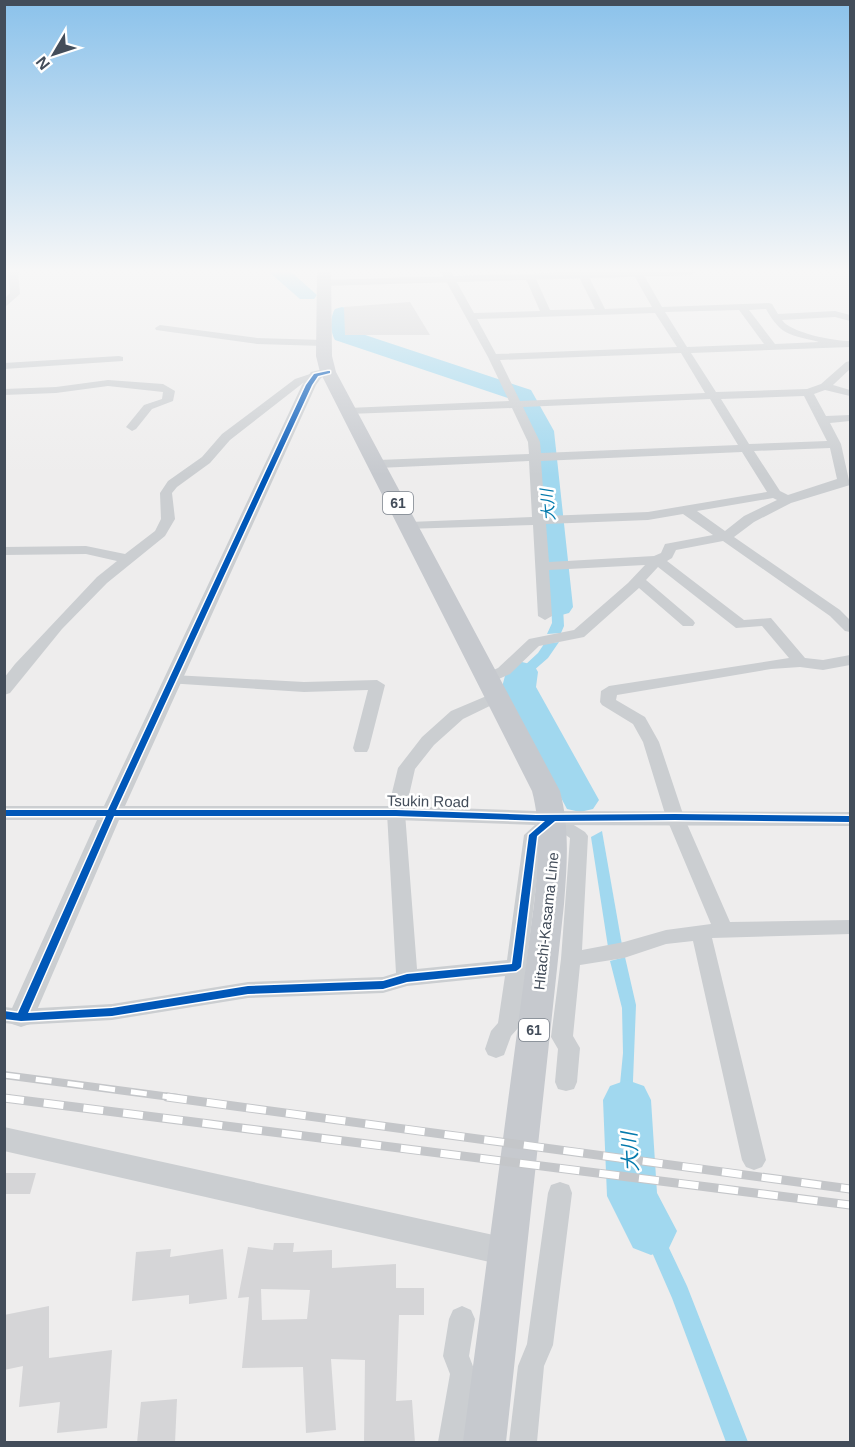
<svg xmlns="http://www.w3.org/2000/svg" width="855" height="1447" viewBox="0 0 855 1447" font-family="Helvetica,'Noto Sans JP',sans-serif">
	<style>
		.water { fill: #a1d8ef }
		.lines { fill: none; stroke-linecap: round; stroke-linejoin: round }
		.river { fill: #a1d8ef; fill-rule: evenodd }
		.building { fill: #d5d5d7; fill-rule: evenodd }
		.minor { fill: #cbced1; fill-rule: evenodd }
		.tertiary { fill: #cbced1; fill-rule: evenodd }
		.primary { fill: #c6c9ce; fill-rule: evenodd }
		.rail-far1-casing { stroke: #c4c6c9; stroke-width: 8 }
		.rail-casing { stroke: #c4c6c9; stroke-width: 9 }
		.rail-far1 { stroke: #fff; stroke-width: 5; stroke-dasharray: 16; stroke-linecap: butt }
		.rail { stroke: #fff; stroke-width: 7; stroke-dasharray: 20; stroke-linecap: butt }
		.cycleway-casing { stroke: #fff; stroke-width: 3 }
		.cycleway { fill: #0057b8; fill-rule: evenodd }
		.labels { text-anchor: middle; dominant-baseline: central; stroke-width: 5; stroke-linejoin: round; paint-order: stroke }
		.shield { fill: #fff; stroke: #7b828c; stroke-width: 1.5 }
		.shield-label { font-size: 14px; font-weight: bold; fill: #434d5a }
		.street-label { font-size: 15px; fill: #434d5a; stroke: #fff }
		.water-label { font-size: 16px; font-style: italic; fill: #047aad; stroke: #fff }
		.near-water-label { font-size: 20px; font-style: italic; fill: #047aad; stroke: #fff }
	</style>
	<rect width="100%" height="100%" fill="#eeeded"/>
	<g class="water">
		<polygon points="561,568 564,626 561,633 547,634 552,623 550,569"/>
		<polygon points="559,642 548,658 525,678 526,688 540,714 529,716 510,679 538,653 544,644"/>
		<polygon points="545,720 588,798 575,799 532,722"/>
		<polygon points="602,831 622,945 608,947 591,837"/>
		<polygon points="625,957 636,1005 632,1106 645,1138 645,1152 627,1148 628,1132 618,1105 623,1053 622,1008 610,961"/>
		<polygon points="623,1186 646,1190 650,1208 687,1286 748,1442 726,1442 672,1298"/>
	</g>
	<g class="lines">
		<g class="river">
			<polygon points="269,272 291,272 317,295 314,299 300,299"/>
			<path d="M 342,307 L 349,309 L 352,313 L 353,331 L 531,390 L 554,431 L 573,607 L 569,613 L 558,616 L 547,613 L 543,607 L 530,431 L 514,400 L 335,340 C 330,332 330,316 335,309 Z"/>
			<polygon points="522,662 534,665 538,672 536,687 599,800 593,809 580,812 567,809 502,687 506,672 510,665"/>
			<polygon points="627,1080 644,1086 651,1100 657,1193 677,1231 669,1248 651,1255 633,1248 607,1196 603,1100 610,1086"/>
		</g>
	</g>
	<g class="building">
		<polygon points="410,302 430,335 345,335 344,307"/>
		<polygon points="4,1173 36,1173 30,1194 4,1194"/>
		<path d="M 274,1243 L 294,1243 L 293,1252 L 332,1250 L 332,1268 L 396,1264 L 396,1288 L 424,1288 L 424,1315 L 399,1315 L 396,1401 L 412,1400 L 415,1443 L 364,1443 L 365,1360 L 331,1359 L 336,1430 L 306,1433 L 303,1367 L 242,1368 L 249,1297 L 238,1298 L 248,1247 L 273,1250 ZM 261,1289 L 310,1290 L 307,1319 L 262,1320 Z"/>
		<polygon points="171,1249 170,1257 223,1249 227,1299 189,1304 189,1295 132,1301 136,1252"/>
		<polygon points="49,1306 49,1358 112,1350 107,1428 57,1433 60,1402 19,1407 23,1366 4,1370 4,1315"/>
		<polygon points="177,1399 175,1443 137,1443 141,1402"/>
	</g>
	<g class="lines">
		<g class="minor">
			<polygon points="8,272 18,272 20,294 4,308 4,299 10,293"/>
			<path d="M 441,272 L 451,272 L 474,313 L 540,311 L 525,277 L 530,274 L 535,277 L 550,310 L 595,309 L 578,275 L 583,272 L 588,275 L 605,309 L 652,307 L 632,272 L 642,272 L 662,307 L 769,303 L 772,304 L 778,314 L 835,311 L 850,315 L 850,321 L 835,317 L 782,320 C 791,333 834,341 850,341 L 850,347 L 691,353 L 716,392 L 807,389 L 821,384 L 846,362 L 850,361 L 850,369 L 833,385 L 850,390 L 850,396 L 825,390 L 814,394 L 826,416 L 850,415 L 850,421 L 830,423 L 841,444 L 850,485 L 791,503 L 754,522 L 734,537 L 840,610 L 850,620 L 850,632 L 845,631 L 830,616 L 723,541 L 676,550 L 672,558 L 667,561 L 744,620 L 771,618 L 805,658 L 823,660 L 850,655 L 850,665 L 823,670 L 800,667 L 771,669 L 617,695 L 616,700 L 645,717 L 659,742 L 684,817 L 730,922 L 850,920 L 850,934 L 712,938 L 766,1160 L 762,1167 L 754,1170 L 746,1167 L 742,1160 L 693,941 L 666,944 L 624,958 L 580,965 L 573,1036 L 580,1048 L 577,1082 L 574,1089 L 566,1091 L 558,1089 L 555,1082 L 558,1049 L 551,1037 L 561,959 L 570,838 L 554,827 L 542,837 L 519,1027 L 511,1036 L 504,1055 L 496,1058 L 488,1055 L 485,1049 L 491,1031 L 498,1023 L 505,976 L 407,986 L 383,993 L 248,998 L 112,1020 L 21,1025 L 4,1023 L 4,1007 L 21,1009 L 112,1004 L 248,982 L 383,977 L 396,973 L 387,813 L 398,768 L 422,737 L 451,711 L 496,692 L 502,694 L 504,697 L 502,700 L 463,719 L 434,745 L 415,769 L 405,813 L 417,969 L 507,960 L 524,835 L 547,814 L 553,812 L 585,832 L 588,836 L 582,950 L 624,942 L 666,930 L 711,924 L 666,817 L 643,742 L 633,724 L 602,705 L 600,702 L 601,691 L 609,686 L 789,658 L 762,626 L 736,628 L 658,567 L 646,580 L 693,620 L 695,623 L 693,626 L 683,626 L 639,588 L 584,637 L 539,646 L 510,674 L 492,682 L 480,682 L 478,679 L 480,676 L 498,668 L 529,639 L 574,630 L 628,583 L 645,565 L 549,570 L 552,616 L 545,620 L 538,616 L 533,525 L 404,529 L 402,526 L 409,522 L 532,517 L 529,461 L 378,468 L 372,464 L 378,460 L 529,454 L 528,442 L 512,408 L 348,414 L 342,411 L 348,408 L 509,401 L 488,357 ZM 766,309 C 782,337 790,334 819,342 L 775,344 L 749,310 ZM 739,310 L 764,344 L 687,347 L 665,312 ZM 655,313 L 677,347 L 496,354 L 477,319 ZM 681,353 L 705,393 L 520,401 L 500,360 ZM 804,396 L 827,441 L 749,444 L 721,399 ZM 710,399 L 738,445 L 541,453 L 540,442 L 523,407 ZM 830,448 L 837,479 L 788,495 L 780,491 L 754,451 ZM 742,452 L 767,492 L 648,512 L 545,516 L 541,461 ZM 773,498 L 777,500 L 744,516 L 725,531 L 697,511 ZM 683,514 L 713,535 L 665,544 L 661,553 L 654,556 L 549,562 L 546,524 L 648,520 Z"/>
			<polygon points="160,325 257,338 324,340 329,343 324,346 257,344 156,330 155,328"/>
			<polygon points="119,356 123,357 123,361 4,369 4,363"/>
			<polygon points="316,372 320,373 320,377 303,383 230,440 210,463 177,487 172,493 175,519 165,536 107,583 62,629 10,693 4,695 4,678 15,664 97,577 117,561 86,554 4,555 4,547 86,546 125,554 155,531 161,519 160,493 168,481 202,457 222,434 295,379"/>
			<polygon points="108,380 163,384 175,391 173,401 152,409 136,429 132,431 126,427 144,405 162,399 163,392 108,386 56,393 4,395 4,389 56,387"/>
			<polygon points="173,675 304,682 377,680 385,685 369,748 367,752 355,752 353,748 368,690 304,692 167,683 165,680 167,677"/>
			<polygon points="560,1182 569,1185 572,1193 553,1345 544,1366 537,1442 509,1442 518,1366 527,1344 548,1193 551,1185"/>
			<polygon points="462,1306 471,1310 475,1319 469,1356 476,1374 466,1442 438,1442 450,1374 443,1356 449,1319 453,1310"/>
		</g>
		<g class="tertiary">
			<polygon points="580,272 696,272 691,275 324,286 318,283 324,280"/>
			<polygon points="328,368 334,372 321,378 316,385 125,806 396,806 536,811 850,812 850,826 536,825 396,820 119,820 34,1017 30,1024 21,1027 12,1024 8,1017 97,820 4,820 4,806 104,806 302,385 311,372"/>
			<polygon points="4,1127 507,1238 517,1242 522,1252 517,1262 507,1266 4,1151"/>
		</g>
		<path class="primary" d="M 317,272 L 331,272 L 332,356 L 336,372 L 560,791 C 570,829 567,865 564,904 L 506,1442 L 463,1442 L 534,904 C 538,866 542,829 532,791 L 320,372 L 316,356 Z"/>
		<defs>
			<g id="rail-far1">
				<polyline points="4,1075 178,1098"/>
				<polyline points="4,1098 8,1098"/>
			</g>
			<g id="rail">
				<polyline points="167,1097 850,1189"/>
				<polyline points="4,1098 850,1205"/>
			</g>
		</defs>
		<use href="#rail-far1" class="rail-far1-casing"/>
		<use href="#rail" class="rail-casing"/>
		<use href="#rail-far1" class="rail-far1"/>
		<use href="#rail" class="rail"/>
		<defs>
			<path id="cycleway" d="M 328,371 L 330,371 L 330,373 L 318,376 L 312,385 L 116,810 L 396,810 L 536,815 L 675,814 L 850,816 L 850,822 L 675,820 L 555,821 L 537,836 L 521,967 L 519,969 L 516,971 L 407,982 L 383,989 L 248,994 L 112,1016 L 21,1021 L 4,1019 L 4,1011 L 18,1013 L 106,816 L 4,816 L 4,810 L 108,810 L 306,385 L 314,374 ZM 114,816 L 396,816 L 545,821 L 529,835 L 512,964 L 407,974 L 383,981 L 248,986 L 112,1008 L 28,1013 Z"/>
		</defs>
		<use href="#cycleway" class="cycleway-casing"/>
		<use href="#cycleway" class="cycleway"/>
	</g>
	<linearGradient id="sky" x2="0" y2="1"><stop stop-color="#8bc2eb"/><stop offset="0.57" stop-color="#f7f7f7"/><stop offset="1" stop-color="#f7f7f7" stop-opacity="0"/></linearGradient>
	<rect width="855" height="475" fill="url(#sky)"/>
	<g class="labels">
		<g class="shield">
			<rect x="383" y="492" width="30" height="22" rx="4.5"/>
			<rect x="519" y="1019" width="30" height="22" rx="4.5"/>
		</g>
		<g class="shield-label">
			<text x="398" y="503">61</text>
			<text x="534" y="1030">61</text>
		</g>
		<g class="street-label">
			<text transform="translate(428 801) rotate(1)">Tsukin Road</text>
			<text transform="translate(546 921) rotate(-84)">Hitachi-Kasama Line</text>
		</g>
		<g class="water-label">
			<text transform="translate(548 505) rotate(-95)">大川</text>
		</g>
		<g class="near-water-label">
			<text transform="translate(630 1152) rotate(-93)">大川</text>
		</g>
	</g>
	<rect width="855" height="1447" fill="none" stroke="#434d5a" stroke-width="12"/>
	<g transform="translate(54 54) rotate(231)" stroke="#ffffff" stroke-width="4.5" paint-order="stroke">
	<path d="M0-4.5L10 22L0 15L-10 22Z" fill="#434d5a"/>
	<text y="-9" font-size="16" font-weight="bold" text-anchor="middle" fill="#434d5a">N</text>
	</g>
</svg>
